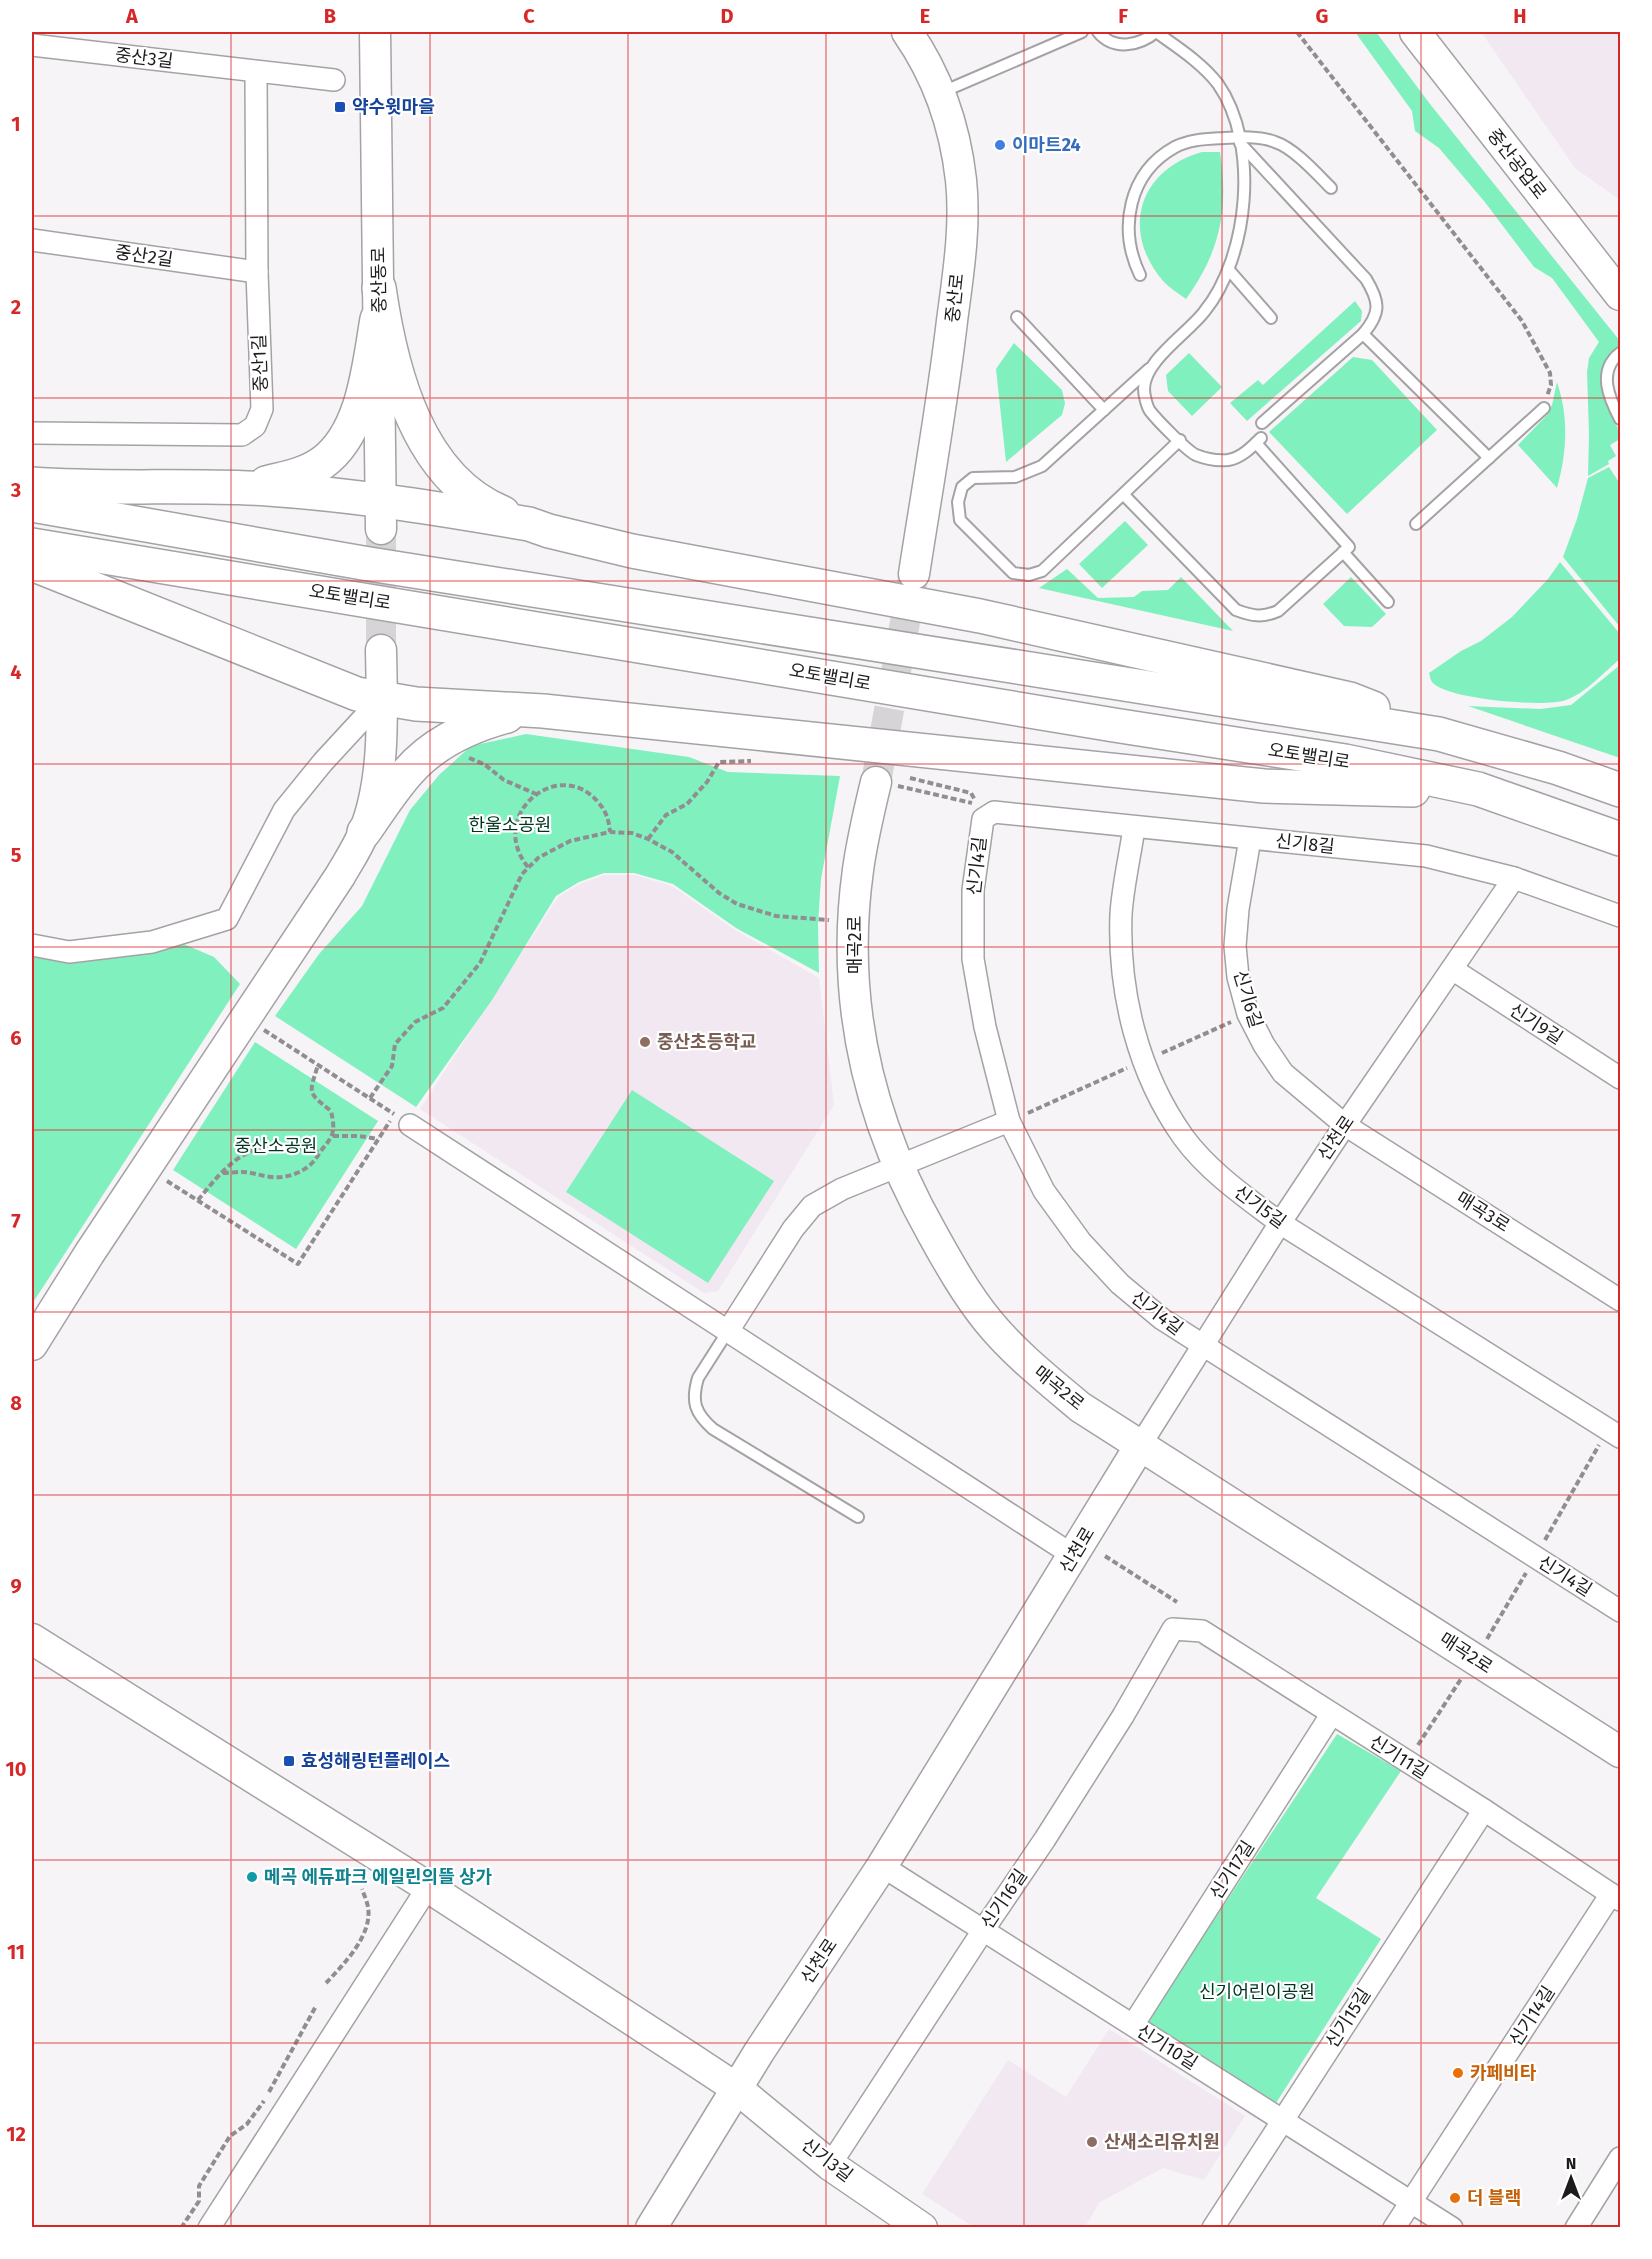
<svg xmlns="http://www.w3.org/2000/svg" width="1652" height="2259" viewBox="0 0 1652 2259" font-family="'Fira Sans','Noto Sans KR',sans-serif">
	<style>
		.built { fill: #f1e8f1 }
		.green { fill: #81f0bf }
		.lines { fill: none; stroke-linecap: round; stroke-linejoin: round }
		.secondary-tunnel { stroke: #d6d4d6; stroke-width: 30; stroke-dasharray: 30 15; stroke-linecap: butt }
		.lane-casing { stroke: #a5a2a5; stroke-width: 14 }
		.street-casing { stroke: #a5a2a5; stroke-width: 24 }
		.secondary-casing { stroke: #a5a2a5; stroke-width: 33 }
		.highway-casing { stroke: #a5a2a5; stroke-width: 36 }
		.path { stroke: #908e90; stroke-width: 4; stroke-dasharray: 6 3; stroke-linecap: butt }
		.lane { stroke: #fff; stroke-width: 10 }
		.street { stroke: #fff; stroke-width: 21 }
		.secondary { stroke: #fff; stroke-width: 30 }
		.highway { stroke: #fff; stroke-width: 33 }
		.grid { fill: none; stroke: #d62828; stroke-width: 1.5; stroke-opacity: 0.55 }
		.transit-dot { fill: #1a4fb4; stroke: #fff; stroke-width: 2 }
		.shop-dot { fill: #3f7fe0; stroke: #fff; stroke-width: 2 }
		.education-dot { fill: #8d6e63; stroke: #fff; stroke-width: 2 }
		.culture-dot { fill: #0f9aa8; stroke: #fff; stroke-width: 2 }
		.food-dot { fill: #e8710a; stroke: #fff; stroke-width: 2 }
		.labels { text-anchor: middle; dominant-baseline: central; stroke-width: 4.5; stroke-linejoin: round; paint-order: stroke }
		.street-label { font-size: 18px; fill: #1d1c1d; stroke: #fff }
		.transit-label { font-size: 18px; font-weight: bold; fill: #164399; stroke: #fff; text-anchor: start }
		.shop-label { font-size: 18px; font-weight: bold; fill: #366cbe; stroke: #fff; text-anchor: start }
		.park-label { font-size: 18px; fill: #003421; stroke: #fff }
		.education-label { font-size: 18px; font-weight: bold; fill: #785e54; stroke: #fff; text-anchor: start }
		.culture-label { font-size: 18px; font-weight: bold; fill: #0d838f; stroke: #fff; text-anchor: start }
		.food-label { font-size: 18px; font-weight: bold; fill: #c56008; stroke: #fff; text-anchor: start }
		.neatline { fill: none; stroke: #d62828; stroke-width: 2 }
		.grid-label { font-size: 20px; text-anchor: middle; font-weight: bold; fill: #d62828 }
	</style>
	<rect width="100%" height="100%" fill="#f7f4f7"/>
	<g class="built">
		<polygon points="1481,32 1620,32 1620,200 1575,168"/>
		<polygon points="604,875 635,875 672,886 735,930 819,978 834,1105 718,1291 704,1293 420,1109 558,897 580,884"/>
		<polygon points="1109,2029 1245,2116 1204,2180 1163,2168 1100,2202 1084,2228 974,2227 922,2194 1008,2060 1066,2097"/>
	</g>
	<g class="green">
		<path d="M 1355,32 L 1376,32 L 1430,104 L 1620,341 L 1620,345 C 1585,368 1607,403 1620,433 L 1620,439 L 1610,445 L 1616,456 L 1608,461 L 1609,464 L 1588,476 L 1589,434 L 1587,372 L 1589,358 L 1599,342 L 1552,278 L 1534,267 L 1484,201 L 1439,148 L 1415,131 L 1412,111 Z"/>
		<path d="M 1202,152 L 1220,152 C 1229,210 1220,252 1186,299 C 1179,294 1170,288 1164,282 C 1120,232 1138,170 1202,152 Z"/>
		<polygon points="1355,301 1362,311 1361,321 1247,421 1230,403 1258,380 1263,385"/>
		<polygon points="1014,343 1062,390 1065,403 1062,415 1006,462 996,369"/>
		<polygon points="1189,353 1222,387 1192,416 1168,391 1166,375"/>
		<polygon points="1353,357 1372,360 1437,430 1347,514 1269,432"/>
		<path d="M 1557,382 C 1569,418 1567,452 1557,488 L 1518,445 L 1547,415 L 1552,405 Z"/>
		<polygon points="1609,467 1620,484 1620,627 1563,557 1577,519 1588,478"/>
		<polygon points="1125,521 1148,545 1102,588 1079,564"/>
		<path d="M 1560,562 L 1620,634 L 1620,659 C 1604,672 1586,693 1566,700 C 1546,708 1444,699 1432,682 C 1430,679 1430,676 1429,673 L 1461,651 L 1481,641 L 1512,617 L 1548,579 Z"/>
		<polygon points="1067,569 1098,598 1134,597 1142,591 1168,590 1181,577 1233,631 1039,588"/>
		<polygon points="1351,577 1386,614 1372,627 1344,626 1323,604"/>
		<polygon points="1620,665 1620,758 1468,706 1540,709 1571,705"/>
		<polygon points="526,734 689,757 728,772 840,776 821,879 818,924 819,973 736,928 673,884 634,873 604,873 579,882 556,896 492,1000 416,1107 275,1016 319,954 362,906 410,810 439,775 471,746"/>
		<polygon points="179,942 214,957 240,984 32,1304 32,953"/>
		<polygon points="255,1042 378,1121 296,1249 173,1170"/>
		<polygon points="632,1090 774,1181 708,1283 566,1192"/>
		<polygon points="1337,1734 1401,1771 1316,1898 1381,1939 1276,2103 1146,2023"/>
	</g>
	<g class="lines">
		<g class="secondary-tunnel">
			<polyline points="381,529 381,650"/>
			<polyline points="876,782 913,578"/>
		</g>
		<defs>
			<g id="lane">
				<path d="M 1098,32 C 1114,51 1139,46 1156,32"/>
				<path d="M 1156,32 C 1177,47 1202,63 1218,84 C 1260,144 1249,257 1204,312 C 1187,334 1144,361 1144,389 C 1144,395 1147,407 1150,411 C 1157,420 1187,451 1196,455 C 1206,459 1218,461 1228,460 C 1241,458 1252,447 1261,438"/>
				<polyline points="940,93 1082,32"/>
				<path d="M 1240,143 L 1366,279 C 1380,302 1381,313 1363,334 L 1262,423"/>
				<polyline points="1229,270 1271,318"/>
				<path d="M 1140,275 C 1118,229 1128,173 1175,147 C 1190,139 1208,139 1224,138 C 1240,137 1260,136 1275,142 C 1294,148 1317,174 1331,188"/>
				<polyline points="1017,317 1104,410"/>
				<polyline points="1363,334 1489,458"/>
				<path d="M 1620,353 C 1597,371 1609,398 1620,419"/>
				<polyline points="1149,369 1042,466 1015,477 973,478 962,487 958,502 960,520 1013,573 1029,575 1042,571 1180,440"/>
				<path d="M 1124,495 L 1236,610 C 1252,616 1262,618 1278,611 L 1349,547 L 1256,443"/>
				<polyline points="1416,524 1544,408"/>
				<polyline points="1343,552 1388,602"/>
				<path d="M 728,1331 L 698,1378 C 691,1402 695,1413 713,1429 L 858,1517"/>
			</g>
			<g id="street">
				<polyline points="32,45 334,80"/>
				<polyline points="32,240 257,272"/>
				<polyline points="32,433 242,435 255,426 262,409 257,272 256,72"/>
				<path d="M 1134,828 C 1130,856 1123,885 1121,914 C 1118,992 1138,1074 1184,1138 C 1209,1172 1247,1198 1280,1223 L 1620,1437"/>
				<polyline points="1250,839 1238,909 1235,946 1238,977 1248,1014 1264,1045 1283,1073 1345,1125 1620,1300"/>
				<polyline points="1620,916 1514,878 1426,856 994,812 983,819 973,890 973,959 985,1027 1009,1121 1044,1191 1081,1242 1120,1284 1162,1319 1620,1611"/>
				<polyline points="32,945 69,952 152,942 227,919 284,810 323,762 382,698"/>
				<polyline points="1452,969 1620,1078"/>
				<polyline points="410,1125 1074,1556"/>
				<polyline points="728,1331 793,1229 812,1206 842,1189 1009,1121"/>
				<polyline points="1141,1444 1280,1223 1345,1125 1514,878"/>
				<polyline points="882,1866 1452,2228"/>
				<polyline points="1133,2025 1331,1715"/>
				<polyline points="830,2165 984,1929 1045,1839 1123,1716 1173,1629 1202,1631 1484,1810 1620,1900"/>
				<polyline points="209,2228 428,1887"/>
				<polyline points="1213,2228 1484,1810"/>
				<polyline points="1394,2228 1611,1894"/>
				<polyline points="1576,2228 1620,2158"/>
			</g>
			<g id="secondary">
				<polyline points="375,32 381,529"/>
				<path d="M 907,32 C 937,75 955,127 961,180 C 966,226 958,275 952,321 C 942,406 927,490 914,574"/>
				<polyline points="1415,32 1620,295"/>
				<path d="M 876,782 C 869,811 862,840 858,870 C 840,999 868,1120 932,1233 C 948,1262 966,1294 988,1321 C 1014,1353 1048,1380 1080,1407 L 1620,1752"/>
				<path d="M 32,1345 L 89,1254 L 340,876 C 348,862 358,847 364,832 C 386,779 382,707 381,650"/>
				<polyline points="32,1639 428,1887 689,2057 736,2088 830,2165 922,2228"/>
				<polyline points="651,2228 759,2052 882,1866 1141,1444"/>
			</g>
			<g id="highway">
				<path d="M 379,288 C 391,370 417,478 503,513"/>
				<path d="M 266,483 C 285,478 305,475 322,463 C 364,433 369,365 377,319"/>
				<path d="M 32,484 C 110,490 189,484 268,489 C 356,495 442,509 529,524 L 549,531 L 632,551 L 980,616 L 1350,699 L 1373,708"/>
				<polyline points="32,505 363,563 1439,734 1558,768 1620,790"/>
				<polyline points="32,545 1114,725 1345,761 1478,789 1620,839"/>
				<polyline points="32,564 357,694 416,704 543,711 1264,786 1413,790"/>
				<path d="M 364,832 C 378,812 392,790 408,772 C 434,742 470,726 507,716"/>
			</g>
		</defs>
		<use href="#lane" class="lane-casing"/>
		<use href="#street" class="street-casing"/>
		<use href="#secondary" class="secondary-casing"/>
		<use href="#highway" class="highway-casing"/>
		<g class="path">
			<polyline points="1297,32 1522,321 1550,373 1551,385 1547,396"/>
			<polyline points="469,758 484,764 504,780 536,794"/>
			<polyline points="910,778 971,793 975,800"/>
			<polyline points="898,786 972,803"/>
			<polyline points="648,839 666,815 687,804 707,782 719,762 751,761"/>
			<path d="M 528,867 C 486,816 558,755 598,802 C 606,811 609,820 610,832"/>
			<polyline points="264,1030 394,1114"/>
			<polyline points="1162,1053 1231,1022"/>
			<polyline points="370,1098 392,1066 395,1044 415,1022 443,1008 480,963 522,874 538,858 570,841 610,832 632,833 648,839 672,852 719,893 737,904 776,916 829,920"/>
			<polyline points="1028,1113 1127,1068"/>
			<polyline points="333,1136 359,1136 378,1139"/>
			<path d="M 223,1173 C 229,1173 236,1172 242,1172 C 252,1172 261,1176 271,1177 C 290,1179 311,1170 320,1152"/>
			<polyline points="167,1181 298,1264 390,1121"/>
			<path d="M 198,1200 C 214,1181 232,1156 258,1149 C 277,1144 301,1150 320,1152 C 333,1136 336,1133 331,1111 C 307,1092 309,1094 318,1065"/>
			<polyline points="1545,1540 1599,1445"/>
			<polyline points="1105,1556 1177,1602"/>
			<polyline points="1487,1639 1526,1573"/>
			<polyline points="1418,1745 1461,1679"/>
			<path d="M 326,1983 C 343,1965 373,1935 368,1907 C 367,1901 364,1895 362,1889"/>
			<polyline points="269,2092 316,2006"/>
			<polyline points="181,2228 199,2201 199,2186 230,2136 247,2124 264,2101"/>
		</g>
		<use href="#lane" class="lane"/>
		<use href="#street" class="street"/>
		<use href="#secondary" class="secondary"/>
		<use href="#highway" class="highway"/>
	</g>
	<path class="grid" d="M 231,32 L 231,2228M 430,32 L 430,2228M 628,32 L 628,2228M 826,32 L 826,2228M 1024,32 L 1024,2228M 1222,32 L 1222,2228M 1421,32 L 1421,2228M 32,216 L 1620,216M 32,398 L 1620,398M 32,581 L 1620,581M 32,764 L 1620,764M 32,947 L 1620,947M 32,1130 L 1620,1130M 32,1312 L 1620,1312M 32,1495 L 1620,1495M 32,1678 L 1620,1678M 32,1860 L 1620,1860M 32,2043 L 1620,2043"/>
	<g class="transit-dot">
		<rect x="334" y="101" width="12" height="12" rx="3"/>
		<rect x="283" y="1755" width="12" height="12" rx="3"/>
	</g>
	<circle class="shop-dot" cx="1000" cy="145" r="6"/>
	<g class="education-dot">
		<circle cx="645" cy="1042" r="6"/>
		<circle cx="1092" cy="2142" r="6"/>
	</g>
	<circle class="culture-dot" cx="252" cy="1877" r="6"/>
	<g class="food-dot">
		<circle cx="1458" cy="2073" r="6"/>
		<circle cx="1455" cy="2198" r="6"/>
	</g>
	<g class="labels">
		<g class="street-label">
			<text transform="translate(144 58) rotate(7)">중산3길</text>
			<text transform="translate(1517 164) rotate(52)">중산공업로</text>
			<text transform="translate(144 256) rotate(8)">중산2길</text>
			<text transform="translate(379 280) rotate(-91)">중산동로</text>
			<text transform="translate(955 298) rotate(-84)">중산로</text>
			<text transform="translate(260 363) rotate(-92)">중산1길</text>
			<text transform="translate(350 597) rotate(9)">오토밸리로</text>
			<text transform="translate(830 677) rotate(10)">오토밸리로</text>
			<text transform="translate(1309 756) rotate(9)">오토밸리로</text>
			<text transform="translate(1305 844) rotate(6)">신기8길</text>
			<text transform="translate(977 866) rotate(-84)">신기4길</text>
			<text transform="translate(855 945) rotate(-90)">매곡2로</text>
			<text transform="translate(1248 999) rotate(73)">신기6길</text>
			<text transform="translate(1536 1024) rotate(33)">신기9길</text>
			<text transform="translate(1336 1138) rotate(-56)">신천로</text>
			<text transform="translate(1260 1207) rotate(36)">신기5길</text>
			<text transform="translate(1483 1212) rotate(32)">매곡3로</text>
			<text transform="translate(1157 1313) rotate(37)">신기4길</text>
			<text transform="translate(1059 1388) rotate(39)">매곡2로</text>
			<text transform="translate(1077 1550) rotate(-59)">신천로</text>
			<text transform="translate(1565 1576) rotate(32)">신기4길</text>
			<text transform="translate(1466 1653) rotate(33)">매곡2로</text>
			<text transform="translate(1399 1757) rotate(32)">신기11길</text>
			<text transform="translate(1232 1870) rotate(-57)">신기17길</text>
			<text transform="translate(1004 1899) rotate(-56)">신기16길</text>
			<text transform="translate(819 1961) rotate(-56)">신천로</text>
			<text transform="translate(1532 2016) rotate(-57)">신기14길</text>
			<text transform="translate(1348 2018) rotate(-57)">신기15길</text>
			<text transform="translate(1167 2047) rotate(32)">신기10길</text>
			<text transform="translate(827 2160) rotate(37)">신기3길</text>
		</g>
		<g class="transit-label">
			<text x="352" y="107">약수윗마을</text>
			<text x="301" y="1761">효성해링턴플레이스</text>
		</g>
		<g class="shop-label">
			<text x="1012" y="145">이마트24</text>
		</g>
		<g class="park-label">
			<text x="510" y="825">한울소공원</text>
			<text x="276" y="1146">중산소공원</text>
			<text x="1257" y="1992">신기어린이공원</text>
		</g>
		<g class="education-label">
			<text x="657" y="1042">중산초등학교</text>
			<text x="1104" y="2142">산새소리유치원</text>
		</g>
		<g class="culture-label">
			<text x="264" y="1877">메곡 에듀파크 에일린의뜰 상가</text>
		</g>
		<g class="food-label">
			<text x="1470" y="2073">카페비타</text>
			<text x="1467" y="2198">더 블랙</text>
		</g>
	</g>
	<rect width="1652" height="2259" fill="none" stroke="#ffffff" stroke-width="66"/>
	<g transform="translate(1571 2178)" stroke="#ffffff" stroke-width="4.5" paint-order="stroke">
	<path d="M0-4.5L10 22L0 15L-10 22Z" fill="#1d1c1d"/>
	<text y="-9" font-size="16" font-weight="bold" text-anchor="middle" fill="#1d1c1d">N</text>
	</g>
	<rect x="33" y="33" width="1586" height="2193" class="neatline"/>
	<g class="grid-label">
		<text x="132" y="23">A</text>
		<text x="330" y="23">B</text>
		<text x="529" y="23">C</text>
		<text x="727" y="23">D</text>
		<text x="925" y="23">E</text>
		<text x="1123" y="23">F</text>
		<text x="1322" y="23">G</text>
		<text x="1520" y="23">H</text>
		<text x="16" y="131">1</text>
		<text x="16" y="314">2</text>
		<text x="16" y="497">3</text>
		<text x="16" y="679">4</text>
		<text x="16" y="862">5</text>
		<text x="16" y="1045">6</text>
		<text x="16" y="1228">7</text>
		<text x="16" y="1410">8</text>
		<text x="16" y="1593">9</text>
		<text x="16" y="1776">10</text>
		<text x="16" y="1959">11</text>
		<text x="16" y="2141">12</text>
	</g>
</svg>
